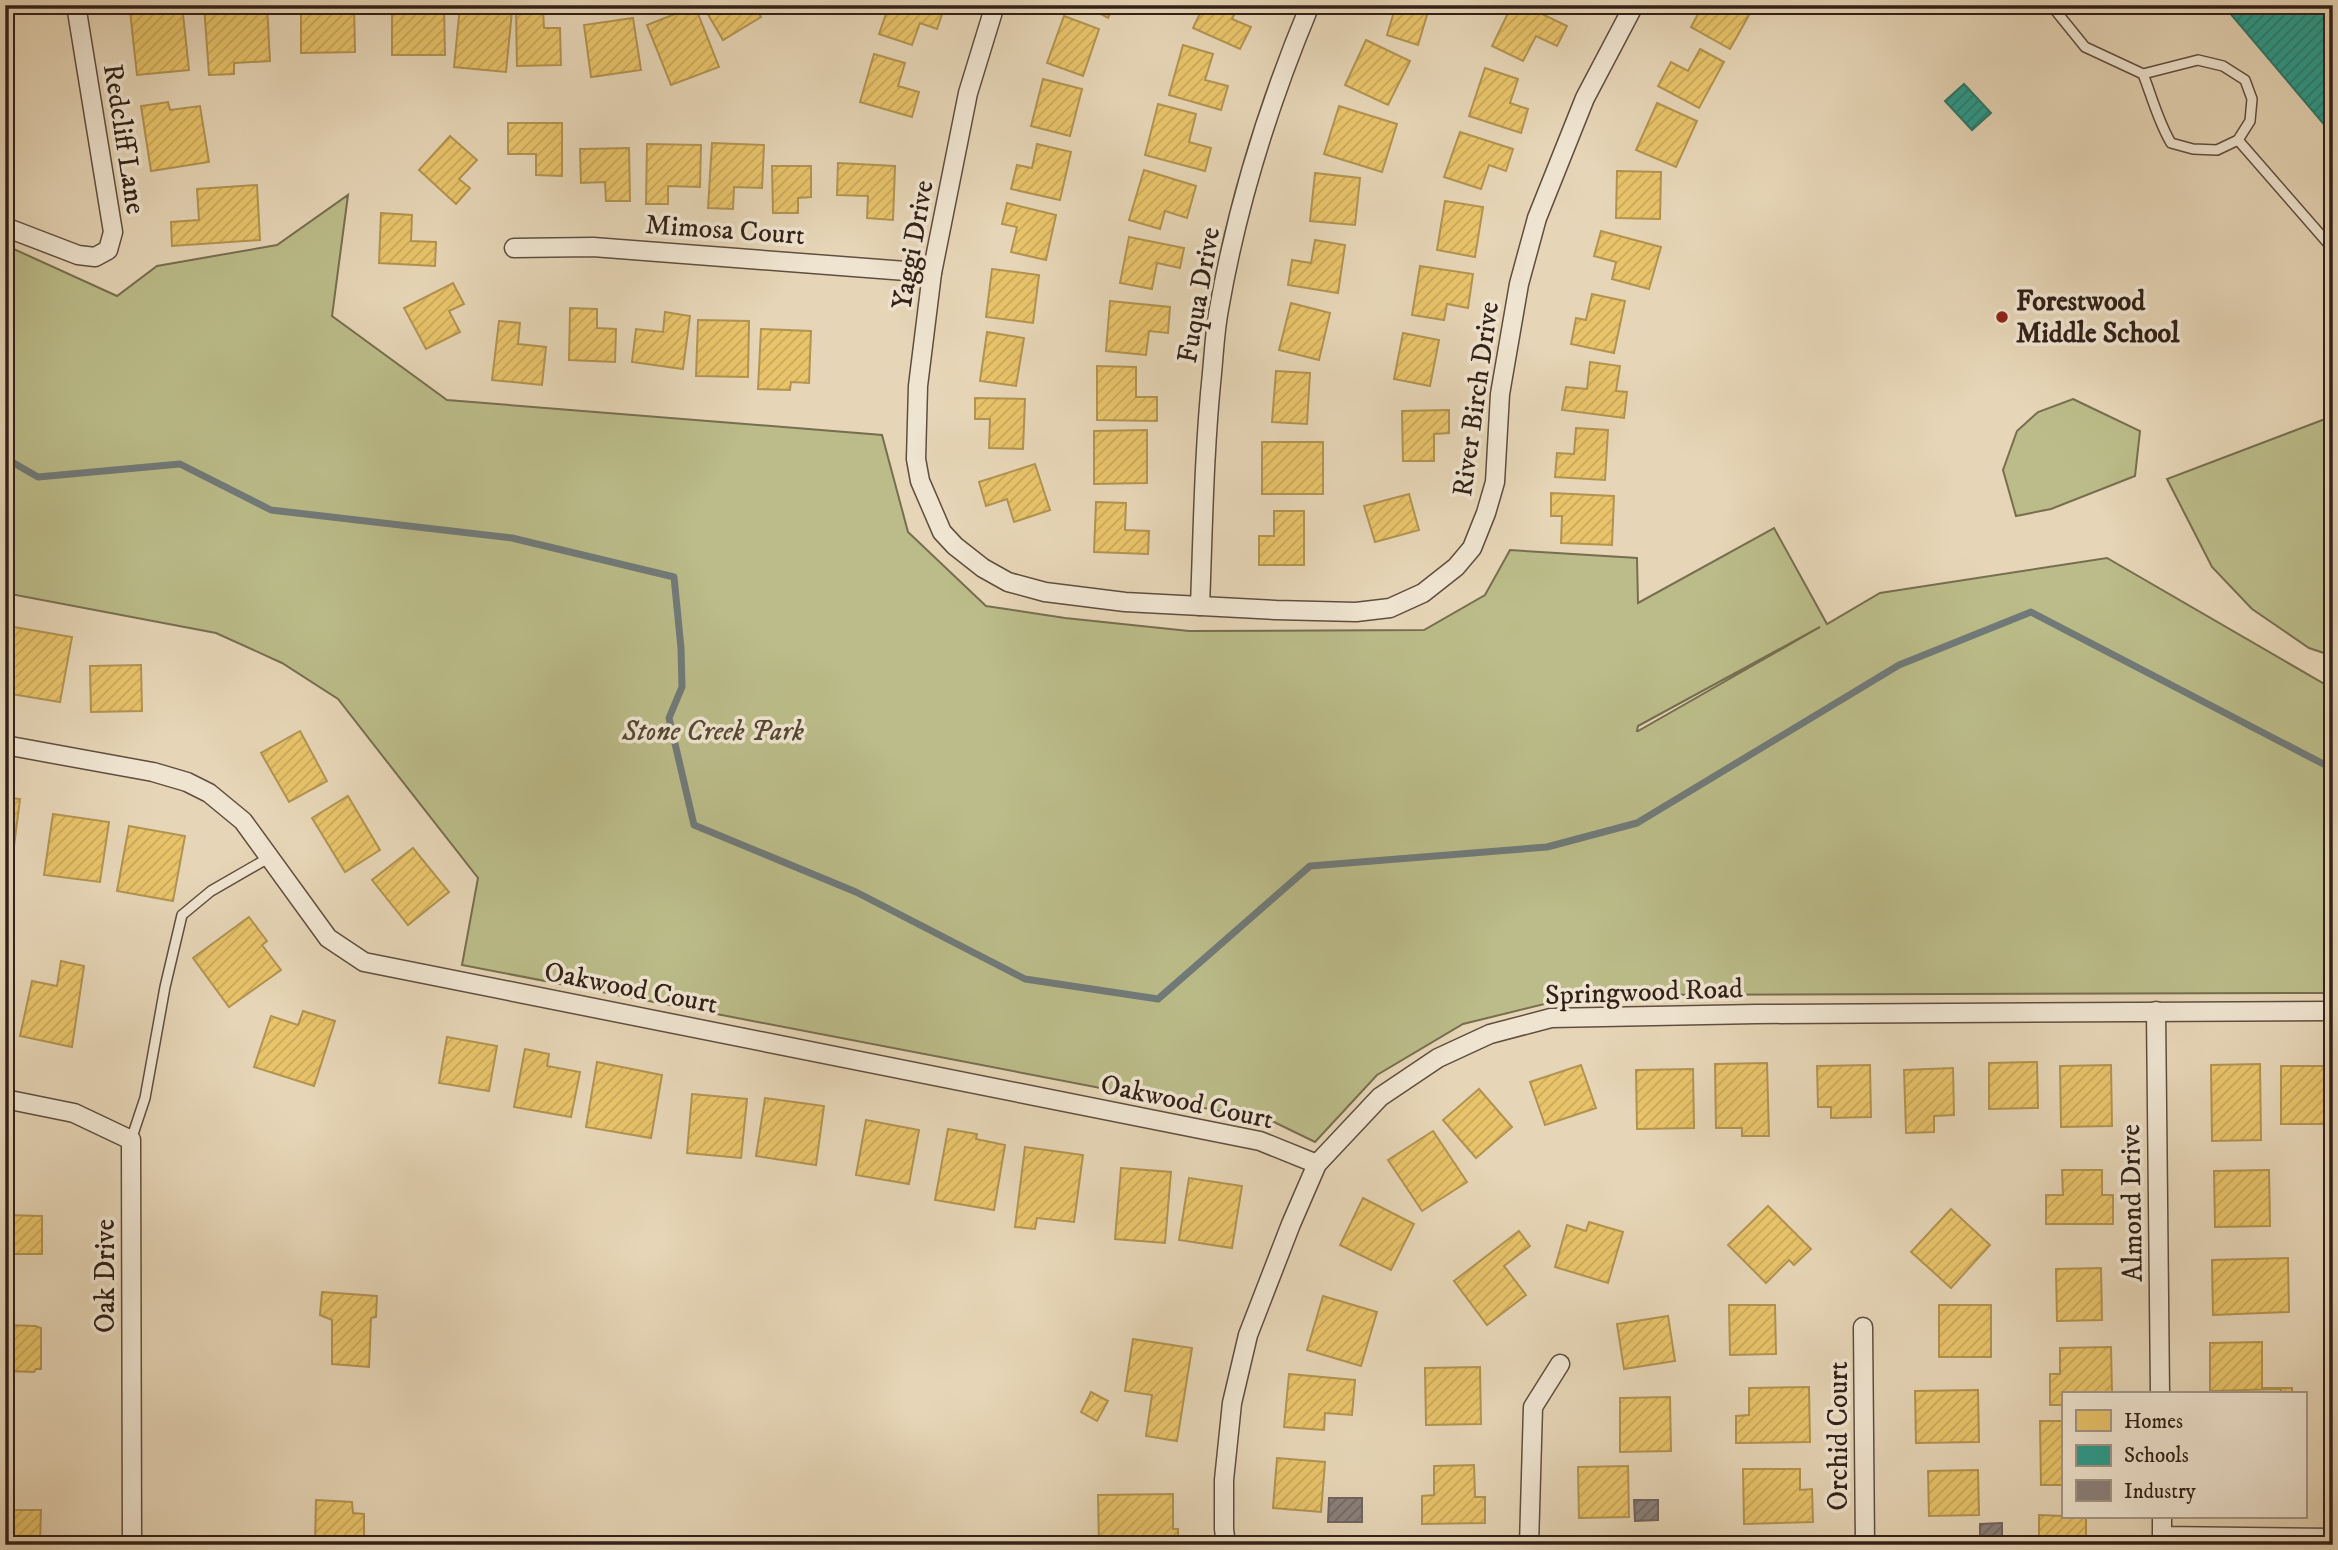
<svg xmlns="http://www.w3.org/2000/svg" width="2338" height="1550" viewBox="0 0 2338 1550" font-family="'IM FELL DW Pica',serif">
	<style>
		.green { fill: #bbbc89; stroke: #776e50; stroke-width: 2; fill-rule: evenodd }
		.homes { fill: url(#homes-hatch); stroke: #b29351; stroke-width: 2 }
		.schools { fill: url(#schools-hatch); stroke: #2d786b; stroke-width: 2 }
		.industry { fill: url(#industry-hatch); stroke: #70645e; stroke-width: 2 }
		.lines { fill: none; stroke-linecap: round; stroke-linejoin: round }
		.stream { stroke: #717a79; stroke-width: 7 }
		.service-casing { stroke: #604e40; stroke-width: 12 }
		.minor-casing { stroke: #604e40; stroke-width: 21 }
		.service { stroke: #efe4d0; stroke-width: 9 }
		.minor { stroke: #efe4d0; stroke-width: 18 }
		.poi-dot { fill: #8f2418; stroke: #efe4d0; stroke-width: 2.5 }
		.labels { text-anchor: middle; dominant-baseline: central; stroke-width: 7; stroke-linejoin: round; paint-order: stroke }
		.street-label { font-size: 28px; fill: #332118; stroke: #efe4d0 }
		.poi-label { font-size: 28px; font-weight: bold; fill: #332118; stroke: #efe4d0; text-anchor: start }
		.park-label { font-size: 28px; font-style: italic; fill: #554834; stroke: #efe4d0 }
	</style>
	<defs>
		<pattern id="homes-hatch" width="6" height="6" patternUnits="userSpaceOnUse" patternTransform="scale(1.75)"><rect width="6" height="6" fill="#e9c46a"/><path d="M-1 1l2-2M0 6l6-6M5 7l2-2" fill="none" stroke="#c8a85b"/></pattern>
		<pattern id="schools-hatch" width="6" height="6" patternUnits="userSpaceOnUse" patternTransform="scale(1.75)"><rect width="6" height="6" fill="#2a9d8f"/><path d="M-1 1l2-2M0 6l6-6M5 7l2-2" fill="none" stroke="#258074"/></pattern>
		<pattern id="industry-hatch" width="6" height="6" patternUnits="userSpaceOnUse" patternTransform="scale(1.75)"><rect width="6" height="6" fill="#8a817c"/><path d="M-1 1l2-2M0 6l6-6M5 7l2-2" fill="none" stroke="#716965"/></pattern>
	</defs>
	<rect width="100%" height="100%" fill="#e6d5b6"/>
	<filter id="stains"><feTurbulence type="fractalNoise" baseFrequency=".00286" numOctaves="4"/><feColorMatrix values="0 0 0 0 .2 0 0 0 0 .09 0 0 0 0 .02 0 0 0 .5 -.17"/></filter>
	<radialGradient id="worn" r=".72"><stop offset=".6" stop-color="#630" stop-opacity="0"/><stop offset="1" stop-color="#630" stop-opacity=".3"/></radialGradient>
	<g class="green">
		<path d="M 348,195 L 332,316 L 447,400 L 882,435 L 908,532 L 986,606 L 1065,618 L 1189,631 L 1424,630 L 1485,595 L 1510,550 L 1637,558 L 1638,603 L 1774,528 L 1827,624 L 1880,593 L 2107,558 L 2333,689 L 2333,993 L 1581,995 L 1463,1024 L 1377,1075 L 1315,1142 L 1272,1121 L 462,965 L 478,878 L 338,699 L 282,663 L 216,633 L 5,593 L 5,245 L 117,296 L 157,266 L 277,245 ZM 1820,627 L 1638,731 L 1637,731 L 1638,726 Z"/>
		<polygon points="2073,399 2140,431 2135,476 2051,509 2016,516 2003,470 2017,431 2038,412"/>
		<polygon points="2333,416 2333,656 2309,648 2252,609 2212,567 2167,479"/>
	</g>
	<g class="homes">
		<polygon points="182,5 189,70 137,75 130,11"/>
		<polygon points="204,5 267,5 270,61 234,63 234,74 209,75"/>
		<polygon points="301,5 354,5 355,52 301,53"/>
		<polygon points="392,5 444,5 445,55 392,55"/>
		<polygon points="704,5 754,5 761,17 723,40 703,6"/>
		<polygon points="889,5 943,5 945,6 937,29 920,23 912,45 879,34"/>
		<polygon points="1084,5 1115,5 1108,18"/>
		<polygon points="1204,5 1239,5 1232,19 1251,27 1240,49 1193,28"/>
		<polygon points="1396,5 1430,5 1418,45 1387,35"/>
		<polygon points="1512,5 1523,5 1567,26 1557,46 1536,36 1523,61 1492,46"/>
		<polygon points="1703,5 1733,5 1749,15 1730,49 1691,27"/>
		<polygon points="460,6 512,11 506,72 454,67"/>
		<polygon points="695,6 719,67 671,85 647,25"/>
		<polygon points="543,9 544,28 560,28 561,65 517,66 516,10"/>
		<polygon points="1064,16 1099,29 1083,76 1047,63"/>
		<polygon points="633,18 641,70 591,77 584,25"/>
		<polygon points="1366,40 1410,61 1388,105 1345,85"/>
		<polygon points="1183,45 1213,54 1205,80 1228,86 1221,110 1169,95"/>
		<polygon points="1700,49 1724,62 1699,108 1658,86 1671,62 1688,71"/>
		<polygon points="874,54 905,63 898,86 919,92 912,117 860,102"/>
		<polygon points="1485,68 1518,79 1510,103 1528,109 1521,133 1469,116"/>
		<polygon points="1043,79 1082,89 1070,136 1031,126"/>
		<polygon points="168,102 170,110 200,106 209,162 151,171 141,106"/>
		<polygon points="1657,103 1697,121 1676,167 1636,150"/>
		<polygon points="1158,104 1196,114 1189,142 1211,148 1205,171 1145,155"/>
		<polygon points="1339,106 1397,124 1382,172 1324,154"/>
		<polygon points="508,123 562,123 562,176 536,175 536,154 508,154"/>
		<polygon points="1460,132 1513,149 1506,171 1489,165 1481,189 1444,177"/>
		<polygon points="450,136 477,160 459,179 470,188 456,204 419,170"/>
		<polygon points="712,143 764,145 762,188 734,187 733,209 708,208"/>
		<polygon points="647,144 701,145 700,187 668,186 668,204 646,204"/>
		<polygon points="1037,144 1071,152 1060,200 1011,189 1017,165 1032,168"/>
		<polygon points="629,148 630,201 606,201 605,182 581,183 580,149"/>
		<polygon points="838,163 895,166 893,220 867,218 868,196 837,195"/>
		<polygon points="772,166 811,166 811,197 798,198 798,213 773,213"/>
		<polygon points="1144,170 1196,186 1187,218 1165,211 1160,229 1129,220"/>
		<polygon points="1617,171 1661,172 1660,219 1616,218"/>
		<polygon points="1315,173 1360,178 1355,225 1310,221"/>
		<polygon points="257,185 260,240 172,246 171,222 199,220 197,189"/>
		<polygon points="1445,201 1483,207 1475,257 1437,250"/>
		<polygon points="1007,203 1056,215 1046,260 1011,252 1017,227 1002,224"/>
		<polygon points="381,213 412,215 411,241 436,242 435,266 379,263"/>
		<polygon points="1601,231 1661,247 1649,289 1612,279 1616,262 1594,256"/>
		<polygon points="1129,237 1184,248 1180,268 1157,263 1152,289 1120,283"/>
		<polygon points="1315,240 1345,245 1338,293 1288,285 1292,260 1311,263"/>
		<polygon points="1420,266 1473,274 1468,308 1447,304 1444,320 1412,315"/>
		<polygon points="992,269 1039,275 1033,323 986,317"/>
		<polygon points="453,283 464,304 449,311 460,332 426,349 404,308"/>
		<polygon points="1592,294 1625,301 1614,353 1571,344 1576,318 1586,320"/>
		<polygon points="1110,301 1170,307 1168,333 1149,331 1146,355 1106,351"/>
		<polygon points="1291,303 1330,313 1319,360 1279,350"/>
		<polygon points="570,308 597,309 597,328 616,329 615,362 569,360"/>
		<polygon points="665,312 690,316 683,369 632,362 636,329 663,332"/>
		<polygon points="698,320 749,321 748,377 696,376"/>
		<polygon points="499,321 520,323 518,344 546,347 542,385 492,380"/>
		<polygon points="761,329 811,331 809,383 791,382 790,390 758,389"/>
		<polygon points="987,332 1024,338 1016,386 980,381"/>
		<polygon points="1403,333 1439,340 1430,386 1394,379"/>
		<polygon points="1590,362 1620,366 1616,391 1627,392 1624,418 1562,410 1566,387 1587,389"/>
		<polygon points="1097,366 1136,367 1136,397 1157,397 1157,421 1097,420"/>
		<polygon points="1276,371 1310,373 1307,424 1272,422"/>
		<polygon points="975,398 1025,399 1023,449 989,448 990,419 975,419"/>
		<polygon points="1449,410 1449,433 1434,434 1434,461 1403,461 1402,411"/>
		<polygon points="1576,428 1608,430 1605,480 1555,477 1557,453 1574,454"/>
		<polygon points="1147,430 1147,483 1094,484 1094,431"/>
		<rect x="1262" y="442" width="61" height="52"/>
		<polygon points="1035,464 1050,510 1014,522 1007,499 986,506 979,482"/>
		<polygon points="1551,493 1614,496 1612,545 1561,543 1562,516 1551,516"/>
		<polygon points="1409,494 1419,530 1375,542 1364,506"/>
		<polygon points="1096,502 1126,503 1125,530 1149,531 1148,554 1094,552"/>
		<polygon points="1274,511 1304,511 1304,565 1259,565 1259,536 1274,536"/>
		<polygon points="14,627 72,637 60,702 5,693 5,673"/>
		<polygon points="141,665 142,711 91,712 90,666"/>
		<polygon points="300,731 327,781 289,802 261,753"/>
		<polygon points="348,796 380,850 345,872 312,818"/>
		<polygon points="5,797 20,799 13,854 5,853"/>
		<polygon points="53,814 109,822 100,882 44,875"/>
		<polygon points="129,826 185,836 173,901 117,891"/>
		<polygon points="413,848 449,892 408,925 372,880"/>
		<polygon points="249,917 267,941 262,945 281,970 229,1007 193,958"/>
		<polygon points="61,961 84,966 72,1047 20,1036 32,981 57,986"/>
		<polygon points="303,1011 335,1021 314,1086 254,1067 271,1016 298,1025"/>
		<polygon points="447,1037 497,1046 489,1091 439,1083"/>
		<polygon points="525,1049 549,1054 547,1066 580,1072 571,1117 514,1107"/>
		<polygon points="597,1062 662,1075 651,1138 586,1127"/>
		<polygon points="2037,1062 2038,1108 1989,1109 1989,1063"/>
		<polygon points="1767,1063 1769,1136 1742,1136 1742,1128 1716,1128 1715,1064"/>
		<polygon points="2260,1064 2261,1140 2212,1141 2211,1065"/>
		<polygon points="1581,1065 1596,1108 1545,1125 1530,1082"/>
		<polygon points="1870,1065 1871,1117 1831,1118 1831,1107 1818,1107 1817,1066"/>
		<polygon points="2111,1065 2112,1126 2061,1127 2060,1066"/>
		<rect x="2281" y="1066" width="52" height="58"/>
		<polygon points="1953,1068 1954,1115 1934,1116 1934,1132 1906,1133 1904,1070"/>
		<polygon points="1693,1069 1694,1128 1637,1129 1636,1070"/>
		<polygon points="1479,1089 1512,1127 1476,1158 1443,1120"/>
		<polygon points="692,1094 747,1099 741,1158 687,1153"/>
		<polygon points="765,1098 824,1106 816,1165 756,1156"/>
		<polygon points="866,1120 919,1130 909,1184 856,1175"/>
		<polygon points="948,1129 977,1134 976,1139 1005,1145 994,1210 935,1200"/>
		<polygon points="1433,1131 1467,1182 1422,1211 1388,1160"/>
		<polygon points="1025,1147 1083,1155 1074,1222 1037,1218 1035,1229 1015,1227"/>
		<polygon points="1121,1168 1171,1172 1165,1243 1115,1239"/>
		<polygon points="2062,1170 2102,1170 2102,1195 2113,1195 2113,1224 2046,1224 2046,1195 2063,1195"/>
		<polygon points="2269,1170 2270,1226 2215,1227 2214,1171"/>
		<polygon points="1189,1178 1242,1186 1232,1248 1179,1240"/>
		<polygon points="1363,1198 1414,1224 1391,1270 1340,1245"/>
		<polygon points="1768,1206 1811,1249 1794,1265 1789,1260 1766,1283 1728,1245"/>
		<polygon points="1951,1209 1990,1245 1951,1288 1911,1252"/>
		<polygon points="5,1215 42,1216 42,1254 5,1254"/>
		<polygon points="1589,1222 1623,1232 1608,1283 1555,1267 1567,1225 1586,1231"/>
		<polygon points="1519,1231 1530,1246 1504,1266 1526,1295 1487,1325 1454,1281"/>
		<polygon points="2288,1258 2289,1312 2213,1315 2212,1260"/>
		<polygon points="2101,1268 2102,1320 2057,1321 2056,1269"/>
		<polygon points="322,1292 377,1296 376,1317 371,1318 369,1367 332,1364 332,1320 320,1315"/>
		<polygon points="1323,1296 1377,1312 1361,1366 1307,1350"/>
		<polygon points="1729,1305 1775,1305 1776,1354 1730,1355"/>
		<rect x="1939" y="1305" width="52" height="52"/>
		<polygon points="1668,1316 1675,1361 1624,1369 1617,1324"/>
		<polygon points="5,1325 35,1326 41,1328 41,1369 36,1369 34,1372 5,1371"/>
		<polygon points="1133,1339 1192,1348 1177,1441 1146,1436 1152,1395 1125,1391"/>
		<polygon points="2262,1342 2262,1388 2292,1388 2292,1394 2281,1394 2281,1389 2210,1391 2210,1343"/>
		<polygon points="2111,1347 2112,1394 2063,1394 2063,1405 2050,1405 2050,1374 2060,1374 2060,1348"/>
		<polygon points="1480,1367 1481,1424 1426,1425 1425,1368"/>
		<polygon points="1289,1374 1355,1380 1352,1415 1325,1413 1324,1430 1284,1427"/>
		<polygon points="1809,1387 1810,1442 1736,1443 1736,1416 1749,1415 1749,1388"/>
		<polygon points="1978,1390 1979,1442 1916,1443 1915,1391"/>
		<polygon points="1091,1392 1108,1401 1097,1421 1081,1412"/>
		<polygon points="1670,1397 1671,1451 1620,1452 1620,1398"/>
		<polygon points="2040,1421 2062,1421 2063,1485 2041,1485"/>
		<polygon points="1277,1458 1325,1462 1321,1512 1273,1508"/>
		<polygon points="1474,1465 1475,1497 1485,1497 1485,1523 1422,1524 1422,1496 1434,1495 1434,1466"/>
		<polygon points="1628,1466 1629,1517 1579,1518 1578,1467"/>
		<polygon points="1743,1469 1800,1469 1800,1490 1812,1489 1813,1522 1744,1524"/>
		<polygon points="1978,1470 1979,1515 1929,1516 1928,1471"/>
		<polygon points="1173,1494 1173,1529 1178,1529 1178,1545 1099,1545 1098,1495"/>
		<polygon points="316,1500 352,1502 353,1513 364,1514 364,1545 315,1545"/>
		<polygon points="5,1510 41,1510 40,1545 5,1545"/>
		<polygon points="2039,1515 2086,1517 2086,1545 2039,1545"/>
	</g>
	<g class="schools">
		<polygon points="2223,5 2333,5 2333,135"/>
		<polygon points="1964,84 1991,113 1972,130 1945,101"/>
	</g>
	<g class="industry">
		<polygon points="1329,1498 1362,1498 1362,1522 1328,1522"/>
		<polygon points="1634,1500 1658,1500 1658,1520 1635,1521"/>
		<polygon points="2002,1523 2002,1545 1980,1545 1980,1524"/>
	</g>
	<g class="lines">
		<polyline class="stream" points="5,458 38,477 180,464 271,510 512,538 674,577 681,648 682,687 669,718 694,825 856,892 1025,979 1158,999 1310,866 1547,847 1637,823 1899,665 2031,612 2333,769"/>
		<defs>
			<g id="service">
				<path d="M 2051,5 L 2085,47 L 2143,74 L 2198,60 L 2223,66 L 2245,80 L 2252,99 L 2250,121 L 2238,140 L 2217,150 L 2193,149 L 2171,143 C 2158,121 2152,97 2143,74"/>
				<polyline points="2238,140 2333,249"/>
				<polyline points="131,1140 145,1098 165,987 182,915 211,891 270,857"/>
			</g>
			<g id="minor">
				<polyline points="995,5 968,93 932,273 918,386 916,459 920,481 942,532 955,546 983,568 1008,582 1045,592 1125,602 1276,610 1356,612 1390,608 1423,593 1456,567 1472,548 1486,513 1495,482 1500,394 1519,284 1537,218 1585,98 1634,5"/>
				<polyline points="5,227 78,255 95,257 108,250 113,232 76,5"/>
				<polyline points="514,248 593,247 932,273"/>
				<path d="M 1200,606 C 1203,528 1204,450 1212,373 C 1214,352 1215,330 1219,309 C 1237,205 1269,103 1310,5"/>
				<polyline points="5,745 153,772 187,782 209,793 243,821 328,938 364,962 1260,1141 1317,1164"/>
				<polyline points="2156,1011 2160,1394"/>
				<polyline points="5,1099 74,1113 131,1140 132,1545"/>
				<polyline points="1863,1327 1865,1545"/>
				<polyline points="2162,1517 2162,1536 2333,1538"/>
				<polyline points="1226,1545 1224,1529 1224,1480 1232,1403 1248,1335 1291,1224 1317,1164 1380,1097 1438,1058 1490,1034 1551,1018 1756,1014 2333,1011"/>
				<polyline points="1529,1545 1533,1407 1560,1364"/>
			</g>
		</defs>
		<use href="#service" class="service-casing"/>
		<use href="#minor" class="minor-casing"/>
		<use href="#service" class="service"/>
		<use href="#minor" class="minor"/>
	</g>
	<circle class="poi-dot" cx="2002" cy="317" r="7"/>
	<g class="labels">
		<g class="street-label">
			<text transform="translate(124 139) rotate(81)">Redcliff Lane</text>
			<text transform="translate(725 230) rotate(4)">Mimosa Court</text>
			<text transform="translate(913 245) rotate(-80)">Yaggi Drive</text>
			<text transform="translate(1199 295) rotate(-80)">Fuqua Drive</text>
			<text transform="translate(1476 399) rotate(-82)">River Birch Drive</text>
			<text transform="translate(631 988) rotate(11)">Oakwood Court</text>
			<text transform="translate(1644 992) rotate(-2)">Springwood Road</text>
			<text transform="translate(1187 1102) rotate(12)">Oakwood Court</text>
			<text transform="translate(2132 1203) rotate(-91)">Almond Drive</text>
			<text transform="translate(105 1276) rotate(-90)">Oak Drive</text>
			<text transform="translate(1838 1436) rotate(-90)">Orchid Court</text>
		</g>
		<g class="poi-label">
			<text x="2016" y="301">Forestwood<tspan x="2016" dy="32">Middle School</tspan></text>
		</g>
		<g class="park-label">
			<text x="713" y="731">Stone Creek Park</text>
		</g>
	</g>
	<rect width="2338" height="1550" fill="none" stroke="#e6d5b6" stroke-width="28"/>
	<rect x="7" y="7" width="2324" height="1536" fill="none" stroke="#332118" stroke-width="3.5"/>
	<rect x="14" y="14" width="2310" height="1522" fill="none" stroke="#332118" stroke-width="2"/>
	<rect x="2062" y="1392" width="245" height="126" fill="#efe4d0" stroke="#a49686" stroke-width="2"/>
	<rect x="2076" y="1410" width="35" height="21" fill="#e9c46a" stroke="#a49686" stroke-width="2"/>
	<text x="2124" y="1428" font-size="21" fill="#332118">Homes</text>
	<rect x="2076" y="1445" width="35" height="21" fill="#2a9d8f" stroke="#a49686" stroke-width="2"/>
	<text x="2124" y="1462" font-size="21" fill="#332118">Schools</text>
	<rect x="2076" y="1480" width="35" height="21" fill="#8a817c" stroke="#a49686" stroke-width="2"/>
	<text x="2124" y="1498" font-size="21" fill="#332118">Industry</text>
	<rect width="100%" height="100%" filter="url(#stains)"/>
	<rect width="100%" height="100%" fill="url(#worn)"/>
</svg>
